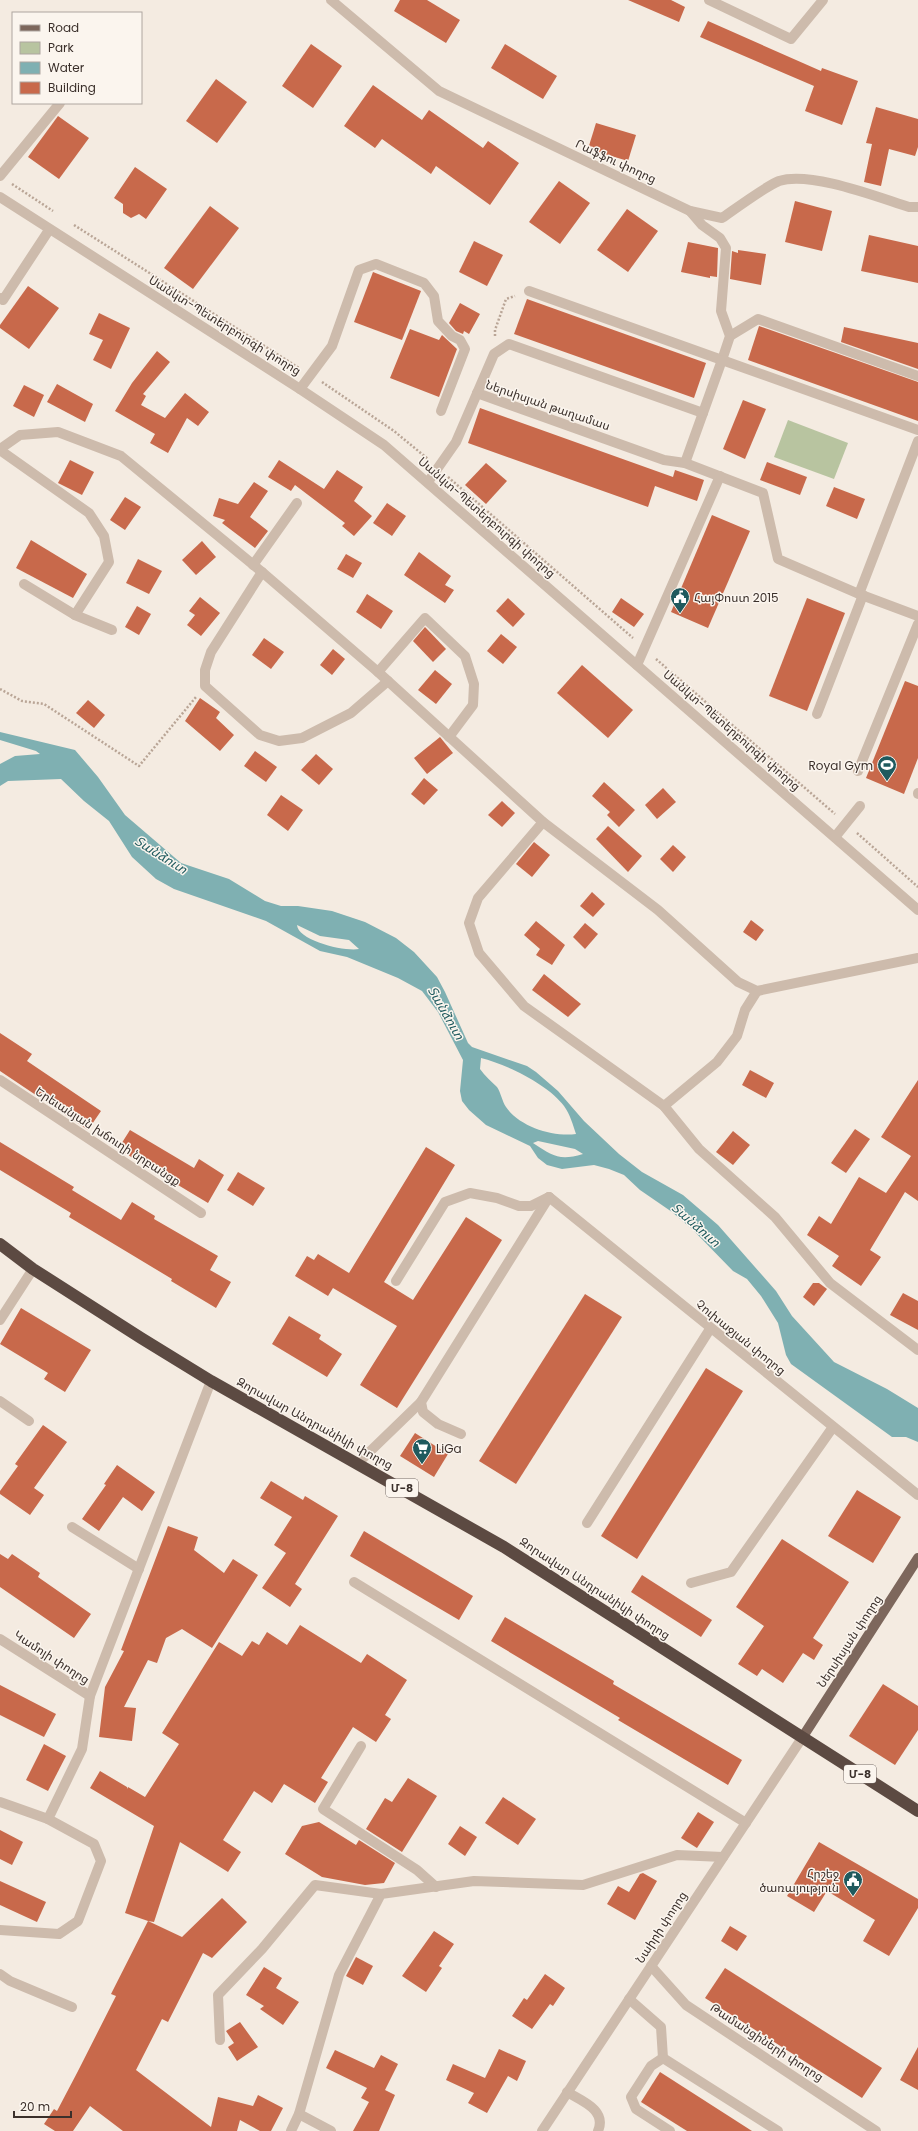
<svg xmlns="http://www.w3.org/2000/svg" width="918" height="2131" viewBox="0 0 918 2131" font-family="Poppins,'Noto Sans Armenian',sans-serif">
	<style>
		.green { fill: #b8c4a0 }
		.water { fill: #7fb0b2; fill-rule: evenodd }
		.building { fill: #c8694b }
		.lines { fill: none; stroke-linecap: round; stroke-linejoin: round }
		.path { stroke: #b9a596; stroke-width: 2.5; stroke-dasharray: 2 2; stroke-linecap: butt }
		.minor { stroke: #cdbbac; stroke-width: 10 }
		.major { stroke: #7d675c; stroke-width: 10 }
		.highway { stroke: #5c4a42; stroke-width: 12 }
		.labels { text-anchor: middle; dominant-baseline: central; stroke-width: 3; stroke-linejoin: round; paint-order: stroke }
		.shield { fill: #fbf5ee; stroke: #756b66; stroke-width: 1 }
		.shield-label { font-size: 11px; font-weight: bold; fill: #3b302b }
		.street-label { font-size: 12px; fill: #3b302b; stroke: #fbf5ee }
		.poi-label { font-size: 12px; fill: #3b302b; stroke: #fbf5ee; text-anchor: start }
		.water-label { font-size: 13px; font-style: italic; fill: #1f5a5e; stroke: #fbf5ee }
	</style>
	<rect width="100%" height="100%" fill="#f4ebe1"/>
	<polygon class="green" points="788,420 848,443 834,479 774,457"/>
	<path class="water" d="M 0,732 L 75,750 L 98,777 L 125,815 L 181,863 L 229,879 L 265,901 L 281,906 L 298,906 L 332,911 L 365,922 L 396,938 L 414,952 L 437,977 L 445,992 L 468,1043 L 472,1047 L 527,1066 L 536,1072 L 558,1091 L 584,1121 L 619,1154 L 642,1172 L 683,1195 L 718,1225 L 776,1291 L 792,1316 L 834,1362 L 887,1389 L 918,1408 L 918,1442 L 906,1437 L 892,1437 L 791,1364 L 786,1355 L 778,1323 L 761,1296 L 747,1279 L 733,1271 L 693,1230 L 672,1212 L 640,1190 L 624,1175 L 609,1169 L 594,1165 L 562,1169 L 547,1165 L 538,1158 L 530,1146 L 486,1125 L 469,1110 L 462,1101 L 460,1091 L 463,1060 L 438,1012 L 422,991 L 398,978 L 347,957 L 320,951 L 266,921 L 174,889 L 156,879 L 132,857 L 109,821 L 84,801 L 61,779 L 8,781 L 0,786 L 0,764 L 15,756 L 40,754 L 36,751 L 0,740 ZM 297,925 L 320,936 L 349,940 L 359,949 C 346,952 298,941 297,925 ZM 481,1058 C 506,1064 549,1085 564,1106 C 570,1114 573,1125 576,1134 C 553,1137 520,1127 506,1107 C 502,1101 501,1093 497,1087 C 491,1081 485,1076 480,1069 ZM 538,1141 L 575,1149 L 583,1154 C 559,1161 553,1156 533,1143 Z"/>
	<g class="building">
		<polygon points="400,0 427,0 460,20 446,43 394,11"/>
		<polygon points="628,0 671,0 685,7 679,22"/>
		<polygon points="708,21 821,71 822,68 858,81 842,125 805,111 814,86 700,37"/>
		<polygon points="311,44 342,66 313,108 282,86"/>
		<polygon points="505,44 557,76 543,99 491,68"/>
		<polygon points="216,79 247,102 217,143 186,121"/>
		<polygon points="373,85 422,120 429,110 483,148 488,141 519,163 490,205 436,166 431,174 382,139 375,148 344,126"/>
		<polygon points="876,107 918,119 918,147 915,156 889,149 881,186 864,182 872,144 866,143"/>
		<polygon points="58,116 89,138 59,179 28,157"/>
		<polygon points="596,123 636,135 628,161 588,149"/>
		<polygon points="135,167 167,189 146,219 139,214 131,218 123,213 123,204 114,198"/>
		<polygon points="559,181 590,203 560,244 529,222"/>
		<polygon points="795,201 832,211 822,251 785,242"/>
		<polygon points="210,206 239,228 193,289 164,268"/>
		<polygon points="627,209 658,231 628,272 597,250"/>
		<polygon points="869,235 918,246 918,283 861,271"/>
		<polygon points="474,241 503,255 487,286 459,272"/>
		<polygon points="688,242 718,248 717,277 710,276 710,278 681,272"/>
		<polygon points="738,250 766,254 761,285 730,279 732,251 738,253"/>
		<polygon points="373,272 421,291 402,340 354,322"/>
		<polygon points="28,286 59,308 29,349 0,328 0,325"/>
		<polygon points="527,299 706,363 694,398 514,334"/>
		<polygon points="460,303 480,314 469,334 464,331 463,334 456,331 449,323"/>
		<polygon points="99,313 130,328 111,369 93,360 103,340 89,334"/>
		<polygon points="759,326 918,382 918,421 748,360"/>
		<polygon points="844,327 918,343 918,369 841,342"/>
		<polygon points="410,329 439,340 442,335 457,349 439,397 390,378"/>
		<polygon points="157,351 170,362 143,394 146,396 141,405 165,418 185,393 209,412 198,426 187,418 168,453 150,443 155,434 115,411 132,383"/>
		<polygon points="57,384 93,404 85,422 47,402"/>
		<polygon points="24,385 44,395 34,417 13,406"/>
		<polygon points="743,400 766,409 745,459 723,449"/>
		<polygon points="480,408 673,477 675,470 704,480 697,501 655,486 648,507 468,443"/>
		<polygon points="70,460 94,472 82,495 58,483"/>
		<polygon points="279,460 324,489 337,470 363,487 354,501 372,516 354,536 342,526 345,523 295,485 291,491 268,477"/>
		<polygon points="767,462 807,477 800,495 760,480"/>
		<polygon points="486,463 507,481 486,504 465,485"/>
		<polygon points="254,482 268,491 250,517 268,531 255,548 222,523 225,520 213,516 219,498 238,504"/>
		<polygon points="834,487 865,499 857,519 826,506"/>
		<polygon points="125,497 141,507 125,530 110,520"/>
		<polygon points="387,503 406,516 392,536 373,523"/>
		<polygon points="712,515 750,531 708,628 671,612"/>
		<polygon points="31,540 87,574 73,598 16,568"/>
		<polygon points="202,541 216,557 196,575 182,560"/>
		<polygon points="419,552 451,576 445,585 454,590 445,603 404,575"/>
		<polygon points="346,554 362,563 353,578 337,569"/>
		<polygon points="138,559 162,571 149,594 126,583"/>
		<polygon points="367,594 393,611 381,629 356,612"/>
		<polygon points="200,597 220,613 201,636 187,625 195,615 189,611"/>
		<polygon points="508,598 525,614 513,627 496,611"/>
		<polygon points="621,598 644,614 634,627 612,612"/>
		<polygon points="807,598 845,613 807,711 769,696"/>
		<polygon points="137,606 151,614 139,635 125,627"/>
		<polygon points="425,627 446,649 433,662 413,641"/>
		<polygon points="501,634 517,647 503,664 487,651"/>
		<polygon points="264,638 284,652 271,669 252,655"/>
		<polygon points="333,649 345,659 332,675 320,665"/>
		<polygon points="582,665 633,710 608,738 557,693"/>
		<polygon points="435,670 452,684 436,704 418,690"/>
		<polygon points="905,681 918,686 918,758 904,794 866,778"/>
		<polygon points="200,698 220,712 216,718 234,735 220,751 185,721"/>
		<polygon points="88,700 105,715 94,728 76,713"/>
		<polygon points="440,737 453,753 427,774 414,758"/>
		<polygon points="255,751 277,767 266,782 244,766"/>
		<polygon points="316,754 333,769 319,785 301,770"/>
		<polygon points="424,778 438,790 424,805 411,794"/>
		<polygon points="604,782 635,810 619,827 607,815 610,812 592,796"/>
		<polygon points="663,788 676,802 657,819 645,805"/>
		<polygon points="281,795 303,810 288,831 267,815"/>
		<polygon points="502,801 515,813 502,827 488,815"/>
		<polygon points="608,826 642,856 628,872 596,839"/>
		<polygon points="534,842 550,855 532,877 516,864"/>
		<polygon points="673,845 686,857 673,872 660,859"/>
		<polygon points="592,892 605,904 593,917 580,906"/>
		<polygon points="751,920 764,930 756,941 743,932"/>
		<polygon points="536,921 565,945 552,965 536,955 540,949 524,935"/>
		<polygon points="585,923 598,934 585,949 573,937"/>
		<polygon points="544,974 581,1004 568,1017 532,990"/>
		<polygon points="0,1033 32,1054 27,1061 101,1111 88,1130 0,1071"/>
		<polygon points="750,1070 774,1083 766,1098 742,1085"/>
		<polygon points="918,1080 918,1201 905,1192 870,1250 881,1257 861,1286 832,1266 839,1256 807,1235 819,1216 831,1224 859,1177 886,1193 911,1156 881,1137"/>
		<polygon points="855,1129 870,1139 846,1173 831,1163"/>
		<polygon points="130,1130 194,1168 199,1159 224,1175 208,1203 118,1149"/>
		<polygon points="733,1131 750,1145 733,1165 716,1152"/>
		<polygon points="0,1142 74,1187 72,1190 121,1220 132,1202 155,1216 154,1219 218,1256 210,1270 231,1282 216,1308 171,1281 172,1279 69,1217 71,1213 0,1170"/>
		<polygon points="426,1147 455,1165 384,1282 413,1300 466,1217 502,1240 397,1408 360,1385 397,1326 333,1288 328,1296 295,1276 307,1256 314,1260 318,1254 349,1273"/>
		<polygon points="238,1172 265,1188 253,1206 227,1190"/>
		<polygon points="813,1283 819,1283 827,1289 814,1306 803,1297"/>
		<polygon points="903,1293 918,1301 918,1330 890,1315"/>
		<polygon points="585,1294 622,1317 516,1484 479,1461"/>
		<polygon points="21,1308 91,1350 65,1392 44,1379 48,1373 0,1344"/>
		<polygon points="289,1316 321,1335 319,1339 342,1354 327,1377 272,1344"/>
		<polygon points="706,1368 743,1391 637,1559 601,1536"/>
		<polygon points="43,1425 67,1442 34,1488 44,1495 30,1515 0,1494 0,1491 18,1466 15,1464"/>
		<polygon points="415,1433 448,1454 434,1477 400,1456"/>
		<polygon points="117,1465 155,1492 142,1511 123,1497 99,1531 82,1519 106,1485 104,1484"/>
		<polygon points="271,1481 303,1500 305,1496 338,1516 295,1584 302,1589 290,1607 262,1588 286,1553 274,1545 292,1517 260,1498"/>
		<polygon points="857,1490 901,1517 873,1563 828,1536"/>
		<polygon points="168,1526 198,1537 194,1550 224,1573 233,1559 258,1575 212,1648 182,1629 166,1638 157,1663 148,1660 124,1707 136,1708 132,1741 99,1737 105,1687 124,1651 121,1650"/>
		<polygon points="364,1531 473,1596 459,1620 350,1556"/>
		<polygon points="782,1539 849,1582 813,1638 823,1645 814,1660 803,1653 783,1683 762,1669 757,1676 738,1664 764,1626 736,1607"/>
		<polygon points="0,1554 8,1559 12,1554 40,1573 38,1577 91,1614 74,1638 0,1587"/>
		<polygon points="642,1575 712,1620 701,1637 631,1592"/>
		<polygon points="505,1617 614,1681 613,1684 742,1760 728,1785 618,1720 620,1718 491,1641"/>
		<polygon points="300,1625 361,1663 367,1654 407,1680 385,1715 391,1719 376,1742 353,1727 321,1778 328,1782 315,1803 284,1784 272,1803 254,1791 223,1840 241,1852 228,1872 180,1842 154,1922 148,1921 182,1937 222,1898 247,1922 212,1958 203,1953 168,2022 162,2019 136,2070 211,2127 218,2097 253,2106 258,2095 283,2108 271,2131 260,2131 240,2120 237,2131 123,2131 90,2106 73,2131 55,2131 44,2124 54,2109 57,2111 78,2071 116,1996 111,1994 148,1921 125,1913 154,1826 90,1788 100,1771 127,1787 127,1789 128,1787 145,1797 179,1744 162,1733 219,1642 242,1656 252,1641 259,1645 267,1632 287,1645"/>
		<polygon points="883,1684 918,1706 918,1730 895,1765 849,1736"/>
		<polygon points="0,1685 56,1714 44,1737 0,1715"/>
		<polygon points="44,1744 66,1756 48,1791 26,1780"/>
		<polygon points="408,1778 437,1796 402,1852 366,1829 385,1798 392,1802"/>
		<polygon points="503,1797 536,1819 518,1845 485,1823"/>
		<polygon points="698,1812 714,1822 697,1848 681,1838"/>
		<polygon points="319,1822 356,1845 359,1840 395,1863 384,1883 365,1885 322,1877 285,1854 302,1826"/>
		<polygon points="460,1826 477,1837 465,1856 448,1844"/>
		<polygon points="0,1830 23,1842 12,1865 0,1859"/>
		<polygon points="819,1842 918,1899 918,1908 889,1956 863,1941 875,1920 827,1891 814,1912 787,1896"/>
		<polygon points="643,1873 657,1881 635,1920 607,1904 618,1886 629,1892 640,1874"/>
		<polygon points="0,1881 46,1902 37,1922 0,1905"/>
		<polygon points="730,1926 747,1936 737,1951 721,1941"/>
		<polygon points="434,1931 454,1944 439,1966 442,1968 426,1992 402,1976"/>
		<polygon points="356,1957 373,1966 363,1985 346,1976"/>
		<polygon points="264,1967 282,1978 276,1988 299,2002 283,2025 260,2009 264,2006 246,1995"/>
		<polygon points="725,1968 882,2068 862,2098 705,1998"/>
		<polygon points="545,1974 565,1988 553,2006 550,2004 532,2029 512,2016 524,1998 527,2000"/>
		<polygon points="240,2022 258,2047 237,2061 228,2047 234,2043 226,2031"/>
		<polygon points="918,2047 918,2090 900,2080"/>
		<polygon points="499,2049 526,2061 517,2081 508,2076 487,2113 468,2103 474,2093 446,2080 453,2064 485,2078"/>
		<polygon points="335,2050 374,2068 381,2055 398,2064 385,2090 395,2095 379,2131 353,2131 369,2102 361,2098 367,2088 326,2068"/>
		<polygon points="660,2072 752,2131 687,2131 641,2102"/>
	</g>
	<g class="lines">
		<g class="path">
			<polyline points="12,184 53,211"/>
			<polyline points="74,225 299,368"/>
			<polyline points="495,336 495,330 506,299 515,296"/>
			<polyline points="322,382 394,431 428,459"/>
			<polyline points="448,477 633,638"/>
			<polyline points="656,659 835,814"/>
			<polyline points="0,689 22,701 44,704 139,766 196,697"/>
			<polyline points="857,833 918,887"/>
		</g>
		<g class="minor">
			<path d="M 331,0 L 439,91 L 690,211 L 722,218 C 735,209 766,186 779,181 C 811,171 877,197 909,207 L 918,207"/>
			<polyline points="709,0 791,39 823,0"/>
			<polyline points="0,176 60,103"/>
			<polyline points="0,197 300,389 384,445 918,910"/>
			<polyline points="529,291 722,360 730,336 721,311 726,248 720,238 702,225 690,211"/>
			<polyline points="0,298 3,300 49,230"/>
			<polyline points="730,336 758,319 918,376"/>
			<polyline points="300,389 332,346 359,270 376,264 424,283 434,296 438,321 452,336 460,340 465,349 441,411"/>
			<polyline points="477,393 664,460 685,463 763,493 778,559 859,594 918,616"/>
			<polyline points="0,449 20,435 58,432 121,456 262,572 378,672 543,822 658,910 738,982 757,991 918,958"/>
			<polyline points="0,450 89,513 104,536 109,562 75,615 24,584"/>
			<polyline points="685,463 722,360 918,430"/>
			<polyline points="428,482 456,442 494,354 509,344 703,413"/>
			<polyline points="253,565 297,503"/>
			<polyline points="262,572 211,652 205,670 205,686 260,735 279,741 302,738 351,713 388,681"/>
			<polyline points="859,594 918,441"/>
			<polyline points="75,615 112,630"/>
			<polyline points="637,665 720,476"/>
			<polyline points="378,672 425,618 465,656 474,684 473,705 449,737"/>
			<polyline points="817,714 863,595"/>
			<polyline points="858,771 918,624"/>
			<polyline points="918,793 918,794"/>
			<polyline points="543,822 478,898 469,923 479,953 524,1006 664,1106 699,1149 775,1217 830,1283 918,1350"/>
			<polyline points="835,837 860,806"/>
			<polyline points="0,1080 201,1213"/>
			<polyline points="664,1106 717,1062 737,1036 745,1010 757,991"/>
			<polyline points="549,1197 918,1495"/>
			<polyline points="396,1281 445,1202 470,1193 497,1198 519,1206 531,1206 549,1197"/>
			<polyline points="0,1320 33,1269"/>
			<polyline points="0,1401 29,1421"/>
			<polyline points="461,1434 438,1424 423,1412 421,1402 549,1197"/>
			<polyline points="358,1463 421,1402"/>
			<polyline points="587,1523 710,1329"/>
			<polyline points="72,1527 139,1569"/>
			<polyline points="354,1582 746,1823"/>
			<polyline points="691,1583 731,1572 833,1427"/>
			<polyline points="0,1639 90,1696"/>
			<polyline points="361,1746 323,1809 417,1870 436,1887"/>
			<polyline points="0,1802 48,1819"/>
			<polyline points="0,1930 59,1934 78,1921 101,1861 94,1844 48,1819 82,1749 90,1696 211,1381"/>
			<polyline points="651,1966 686,2005 876,2131"/>
			<polyline points="0,1974 10,1981 72,2007"/>
			<polyline points="629,1999 661,2027 663,2058"/>
			<polyline points="220,2040 218,1995 262,1949 315,1885 381,1894"/>
			<polyline points="663,2058 778,2131"/>
			<polyline points="663,2058 651,2066 631,2097 636,2109 670,2131"/>
			<path d="M 567,2092 C 582,2101 607,2110 598,2131"/>
			<polyline points="299,2114 331,2131"/>
			<polyline points="291,2131 299,2114 339,1975 381,1894 474,1881 583,1885 677,1855 723,1857"/>
			<polyline points="542,2131 802,1738"/>
		</g>
		<polyline class="major" points="802,1738 918,1558"/>
		<polyline class="highway" points="0,1244 33,1269 141,1338 211,1381 504,1547 918,1811"/>
	</g>
	<defs>
		<symbol id="civic-pin" viewBox="-11 -11 22 30"><path d="M0 17L-7.5 6A9.5 9.5 0 1 1 7.5 6Z" fill="#1f5a5e" stroke="#fbf5ee"/><path d="M-.6-6.5H3V-4.5H.6V-3L4-1V1h2V6H-6V1h2V-1L-.6-3ZM-1.2 2.5V6h2.4V2.5Z" fill="#fff"/></symbol>
		<symbol id="stadium-pin" viewBox="-11 -11 22 30"><path d="M0 17L-7.5 6A9.5 9.5 0 1 1 7.5 6Z" fill="#1f5a5e" stroke="#fbf5ee"/><path d="M0-5a6.5 5 0 1 0 0 10a6.5 5 0 1 0 0-10ZM-3.5-1.8h7v3.6h-7Z" fill="#fff"/></symbol>
		<symbol id="supermarket-pin" viewBox="-11 -11 22 30"><path d="M0 17L-7.5 6A9.5 9.5 0 1 1 7.5 6Z" fill="#1f5a5e" stroke="#fbf5ee"/><path d="M-6-5.5h2.5l.6 2H6L4.5 2H-2.5L-4.4-4H-6ZM-1.5 3.2a1.3 1.3 0 1 0 .1 0ZM3 3.2a1.3 1.3 0 1 0 .1 0Z" fill="#fff"/></symbol>
	</defs>
	<g fill-rule="evenodd">
		<use href="#civic-pin" x="669" y="586" width="22" height="30"/>
		<use href="#stadium-pin" x="876" y="754" width="22" height="30"/>
		<use href="#supermarket-pin" x="411" y="1437" width="22" height="30"/>
		<use href="#civic-pin" x="842" y="1869" width="22" height="30"/>
	</g>
	<g class="labels">
		<g class="shield">
			<rect x="386" y="1479" width="32" height="18" rx="3"/>
			<rect x="844" y="1765" width="32" height="18" rx="3"/>
		</g>
		<g class="shield-label">
			<text x="402" y="1488">Մ-8</text>
			<text x="860" y="1774">Մ-8</text>
		</g>
		<g class="street-label">
			<text transform="translate(616 161) rotate(25)">Րաֆֆու փողոց</text>
			<text transform="translate(225 325) rotate(32)">Սանկտ-Պետերբուրգի փողոց</text>
			<text transform="translate(548 405) rotate(19)">Ներսիսյան թաղամաս</text>
			<text transform="translate(487 517) rotate(41)">Սանկտ-Պետերբուրգի փողոց</text>
			<text transform="translate(732 730) rotate(41)">Սանկտ-Պետերբուրգի փողոց</text>
			<text transform="translate(108 1136) rotate(33)">Երեւանյան խճուղի նրբանցք</text>
			<text transform="translate(741 1337) rotate(39)">Չուխաջյան փողոց</text>
			<text transform="translate(315 1423) rotate(29)">Զորավար Անդրանիկի փողոց</text>
			<text transform="translate(595 1588) rotate(33)">Զորավար Անդրանիկի փողոց</text>
			<text transform="translate(849 1641) rotate(-57)">Ներսիսյան փողոց</text>
			<text transform="translate(52 1657) rotate(33)">Կամոյի փողոց</text>
			<text transform="translate(661 1927) rotate(-57)">Նաիրի փողոց</text>
			<text transform="translate(767 2042) rotate(33)">Թամանցիների փողոց</text>
		</g>
		<g class="poi-label">
			<text x="694" y="597">ՀայՓոստ 2015</text>
			<text x="873" y="765" text-anchor="end">Royal Gym</text>
			<text x="436" y="1448">LiGa</text>
			<text x="839" y="1873" text-anchor="end">Հրշեջ<tspan x="839" dy="14">ծառայություն</tspan></text>
		</g>
		<g class="water-label">
			<text transform="translate(161 855) rotate(32)">Տանձուտ</text>
			<text transform="translate(446 1013) rotate(60)">Տանձուտ</text>
			<text transform="translate(696 1225) rotate(41)">Տանձուտ</text>
		</g>
	</g>
	<rect x="12" y="12" width="130" height="92" fill="#fbf5ee" stroke="#aea6a0"/>
	<rect x="20" y="25" width="20" height="6" fill="#7d675c" stroke="#aea6a0"/>
	<text x="48" y="32" font-size="12" fill="#3b302b">Road</text>
	<rect x="20" y="42" width="20" height="12" fill="#b8c4a0" stroke="#aea6a0"/>
	<text x="48" y="52" font-size="12" fill="#3b302b">Park</text>
	<rect x="20" y="62" width="20" height="12" fill="#7fb0b2" stroke="#aea6a0"/>
	<text x="48" y="72" font-size="12" fill="#3b302b">Water</text>
	<rect x="20" y="82" width="20" height="12" fill="#c8694b" stroke="#aea6a0"/>
	<text x="48" y="92" font-size="12" fill="#3b302b">Building</text>
	<path d="M14 2111v6h57v-6" fill="none" stroke="#3b302b" stroke-width="2"/>
	<text x="20" y="2111" font-size="12" fill="#3b302b" stroke="#fbf5ee" stroke-width="3" paint-order="stroke">20 m</text>
</svg>
